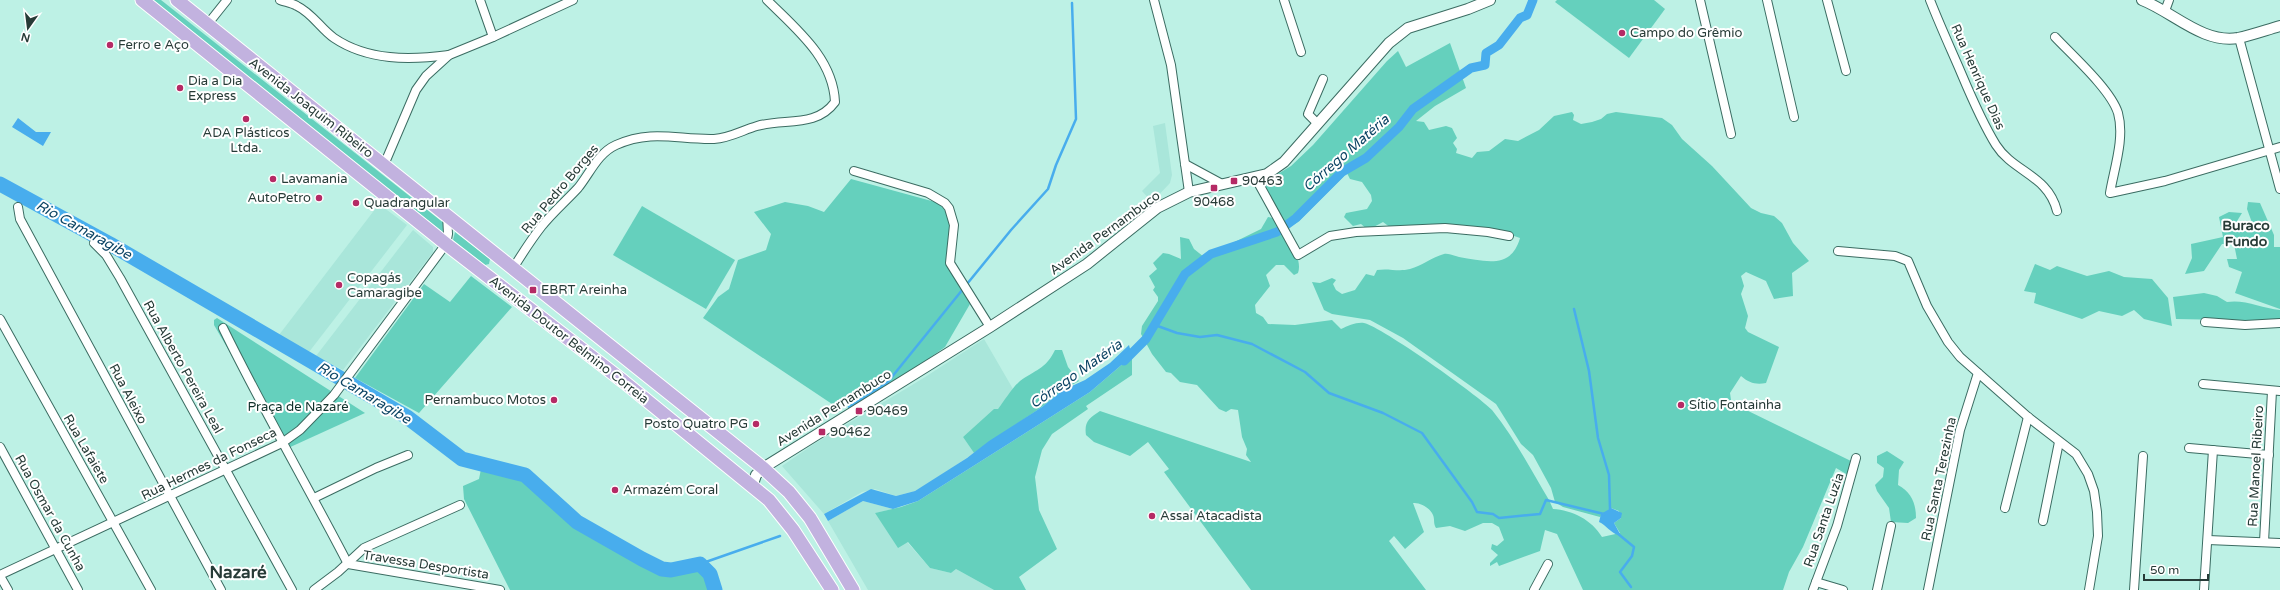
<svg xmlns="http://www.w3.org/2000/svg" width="2280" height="590" viewBox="0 0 2280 590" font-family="'Varela Round',sans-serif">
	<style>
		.built { fill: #a9e6da }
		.green { fill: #65d0bd }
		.water { fill: #48aded }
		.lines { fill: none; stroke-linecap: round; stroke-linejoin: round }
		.stream { stroke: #48aded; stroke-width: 2.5 }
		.canal { stroke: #48aded; stroke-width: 9 }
		.river { stroke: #48aded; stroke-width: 15 }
		.minor-casing { stroke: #3b6c62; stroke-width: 10 }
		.tertiary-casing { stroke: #3b6c62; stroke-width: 12 }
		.primary-casing { stroke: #fff; stroke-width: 15 }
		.minor { stroke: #fff; stroke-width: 8 }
		.tertiary { stroke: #fff; stroke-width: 10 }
		.primary { stroke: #c2b2df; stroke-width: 13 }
		.poi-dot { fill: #b52a65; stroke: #fff; stroke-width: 1.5 }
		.labels { text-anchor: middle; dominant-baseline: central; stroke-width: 4; stroke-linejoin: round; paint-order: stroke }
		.poi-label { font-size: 13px; fill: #273b37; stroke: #fff; text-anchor: start }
		.street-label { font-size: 13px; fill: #273b37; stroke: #fff }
		.park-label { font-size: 13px; fill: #10302a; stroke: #fff }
		.water-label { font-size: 14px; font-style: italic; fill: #0c4464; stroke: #fff }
		.neighbourhood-label { font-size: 14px; font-weight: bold; fill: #273b37; stroke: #fff }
		.district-label { font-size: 17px; font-weight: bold; fill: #273b37; stroke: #fff }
	</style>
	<rect width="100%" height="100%" fill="#bdf1e5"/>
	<g class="built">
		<polygon points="1165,123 1172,175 1170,183 1152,202 1142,191 1160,173 1153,126"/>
		<polygon points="379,204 407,225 309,352 279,335"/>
		<polygon points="413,230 433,247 433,252 343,370 316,356"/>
		<polygon points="984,339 1013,389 998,409 994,410 963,437 974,453 931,482 915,491 896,496 875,489 862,492 824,514 782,466 814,444 922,379"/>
		<polygon points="863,501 893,509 875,513 898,547 907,542 930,568 951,573 956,569 994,590 868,590 828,521"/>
	</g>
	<g class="green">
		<polygon points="150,0 161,0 445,224 444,233"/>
		<polygon points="1557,0 1654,0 1665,9 1629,58 1555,2"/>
		<path d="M 1450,43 L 1466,88 L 1435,106 L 1416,121 L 1424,122 L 1429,130 L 1446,126 L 1452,128 L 1457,138 L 1453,143 L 1457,149 L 1456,153 L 1472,158 L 1477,152 L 1489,151 L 1505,139 L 1518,141 L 1539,130 L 1554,116 L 1572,112 L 1574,115 L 1573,120 L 1581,124 L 1592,122 L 1601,119 L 1607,114 L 1616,112 L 1662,118 L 1672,125 L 1682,139 L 1712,166 L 1751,208 L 1761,213 L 1774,216 L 1782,223 L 1793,243 L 1809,261 L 1792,273 L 1793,296 L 1774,299 L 1766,281 L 1746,272 L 1741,276 L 1744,286 L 1741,294 L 1748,316 L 1745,328 L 1748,332 L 1779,347 L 1766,383 C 1756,385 1749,383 1741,376 L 1730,393 L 1731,400 L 1738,406 L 1851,461 L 1848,475 L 1836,468 L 1803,547 L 1789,572 L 1783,590 L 1583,590 L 1557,534 L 1545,530 L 1540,551 L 1499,566 L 1497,562 L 1490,566 L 1490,563 L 1498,555 L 1491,549 L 1492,544 L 1497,546 L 1504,540 L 1499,527 L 1492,523 L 1483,523 L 1465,531 L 1450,526 L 1436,528 C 1433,523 1435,520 1433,515 C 1430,508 1420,502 1413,503 L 1424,532 L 1405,549 L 1394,536 L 1389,541 L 1426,590 L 1251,590 L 1164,472 L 1169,469 L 1148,442 L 1130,456 L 1094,442 L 1086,435 C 1084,422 1089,418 1100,411 L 1251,462 L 1246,455 L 1247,449 L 1242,437 L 1238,410 L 1231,409 L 1226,412 L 1219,409 L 1197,385 L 1180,382 L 1171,373 L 1166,372 L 1152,354 L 1141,334 L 1142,326 L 1158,301 L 1158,297 L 1153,290 L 1155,287 L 1149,276 L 1157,269 L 1153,263 L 1163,253 L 1169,254 L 1181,259 L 1180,237 L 1189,239 L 1194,249 L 1204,257 L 1261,229 L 1268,217 L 1273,218 C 1282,232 1304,256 1298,273 L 1294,275 L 1284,265 L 1276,265 L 1266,275 L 1270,286 L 1255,305 L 1256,313 L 1263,317 L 1268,324 L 1295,325 L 1332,320 L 1341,329 C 1348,326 1356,322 1364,323 C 1382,327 1479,396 1492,410 C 1514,437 1531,470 1549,500 L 1553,509 C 1572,510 1592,520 1602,537 L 1620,533 L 1614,523 L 1621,518 L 1619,511 L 1611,508 L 1600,517 L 1563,507 L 1555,502 L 1551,488 L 1533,455 L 1521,444 L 1496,404 L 1403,338 L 1370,320 L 1332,314 L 1324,310 L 1312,282 L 1320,283 L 1332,278 L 1336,280 L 1333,284 L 1336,290 L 1342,294 L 1355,290 L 1366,274 L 1374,276 L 1377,270 C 1389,268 1398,272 1410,269 C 1422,266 1432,257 1444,254 C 1448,253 1455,256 1459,257 C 1485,261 1511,270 1520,238 C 1478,222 1435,226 1391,228 L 1383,222 L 1368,230 L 1361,224 L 1353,226 L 1344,217 L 1346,213 L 1367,209 L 1372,201 L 1371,195 L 1362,182 L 1350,179 L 1347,173 L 1298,222 L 1286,229 L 1263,183 L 1291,166 L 1313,145 L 1387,61 L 1398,51 L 1406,67 Z"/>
		<polygon points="851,179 939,203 953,221 947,256 959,286 970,304 945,347 896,382 838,408 703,318 718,297 729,289 738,260 766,250 771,234 754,212 785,202 808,206 824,212"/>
		<polygon points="2248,202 2260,203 2274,235 2274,247 2280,247 2280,309 2235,293 2242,272 2229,267 2227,259 2237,259 2234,244 2222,244 2204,271 2185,274 2192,258 2191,244 2223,237 2219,217 2229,212 2242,213 2234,226 2241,232 2254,228 2247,209"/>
		<polygon points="642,206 735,260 706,309 613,255"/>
		<polygon points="455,232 490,259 489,264 485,265 453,240"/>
		<polygon points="2035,264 2050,270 2057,266 2087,276 2109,271 2124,277 2152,279 2168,298 2172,326 2144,319 2134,310 2122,316 2099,311 2082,319 2034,303 2036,293 2024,291"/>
		<polygon points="471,276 512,307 419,413 355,378 424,284 450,302"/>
		<path d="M 2204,293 L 2217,296 L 2227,302 C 2244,299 2262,308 2280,310 L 2280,321 L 2176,319 L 2173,297 Z"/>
		<polygon points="217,318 365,413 286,449 214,325 214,320"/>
		<path d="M 1055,350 L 1062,350 L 1068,367 L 1079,381 L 1063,390 L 1042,407 L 974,453 L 963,437 L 994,409 L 998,409 C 1005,400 1012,388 1020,381 C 1035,370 1046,369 1055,350 Z"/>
		<polygon points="1132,356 1132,375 1086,406 1088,409 1052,434 1042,450 1035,477 1039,510 1057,549 1019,577 1026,590 994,590 956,569 951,573 930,568 908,542 898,548 875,513 901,507 918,501 1090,392"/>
		<path d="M 1887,451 L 1904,462 L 1899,470 L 1898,485 C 1911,492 1916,503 1916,518 L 1908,523 L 1891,522 L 1889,508 L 1877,491 L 1875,485 L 1883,477 L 1884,468 L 1877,463 L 1877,456 Z"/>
		<polygon points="482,464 525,475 577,522 662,569 682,569 700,564 710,574 715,590 510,590 464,499 463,486 479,479"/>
	</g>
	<g class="water">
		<polygon points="18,118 36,132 51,132 43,146 12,127"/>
		<polygon points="1129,345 1132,356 1090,392 918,501 893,509 863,501 828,521 824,514 871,489 896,496 915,491 967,458 989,441 1042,407 1063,390 1085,380 1110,363"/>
		<path d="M 1611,508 L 1622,513 L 1621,518 L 1614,523 L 1620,534 L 1618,535 C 1611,533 1606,525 1599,522 L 1601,514 Z"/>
	</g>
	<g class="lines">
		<g class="stream">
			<polyline points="967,284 1011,230 1048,189 1056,165 1076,119 1072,3"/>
			<polyline points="1574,309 1589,371 1598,438 1609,475 1610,509"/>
			<polyline points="1155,325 1177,333 1200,337 1217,335 1252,344 1305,372 1329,393 1383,413 1422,433 1472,502 1477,512 1493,514 1499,518 1540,514 1546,500 1604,514"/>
			<polyline points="849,407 887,383 963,289"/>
			<polyline points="1617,533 1634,547 1632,556 1620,572 1631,587"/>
			<polyline points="700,564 780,536"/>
		</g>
		<polyline class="canal" points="1124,361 1146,339 1185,274 1211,254 1277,232 1296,218 1342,172 1366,158 1399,127 1413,109 1471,68 1485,65 1486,53 1499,45 1520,18 1527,15 1533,0"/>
		<polyline class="river" points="0,184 110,244 407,417 462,459 525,475 577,522 642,559 662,569 671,570 700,564 710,574 715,590"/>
		<defs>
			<g id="minor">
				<path d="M 280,0 C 285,2 292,3 297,6 C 312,13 321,29 334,38 C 368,61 410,60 449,55"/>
				<polyline points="480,0 493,37"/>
				<polyline points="1154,0 1171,65 1189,192"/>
				<polyline points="1284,0 1301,52"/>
				<polyline points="1700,0 1731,134"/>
				<polyline points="1767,0 1794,117"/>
				<polyline points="1827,0 1846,71"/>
				<path d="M 1930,0 C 1939,23 1949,45 1959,68 C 1970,94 1981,121 1996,145 C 2013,172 2048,175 2057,211"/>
				<polyline points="2165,11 2169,0"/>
				<polyline points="207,25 227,0"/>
				<path d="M 2055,37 C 2073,56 2111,90 2118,113 C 2125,138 2114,169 2110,193 L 2165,181 L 2280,147"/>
				<polyline points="2239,38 2280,189"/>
				<polyline points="1318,124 1308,114 1323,79"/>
				<polyline points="1185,164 1222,184"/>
				<polyline points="384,165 416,90 426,76 449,55 493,37 573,0"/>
				<polyline points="854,171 928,193 945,203 949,208 954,225 950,263 990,327"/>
				<polyline points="1255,177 1298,255 1330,236 1356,232 1445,228 1488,232 1509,236"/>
				<polyline points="18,207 20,219 221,590"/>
				<polyline points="94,243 106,255 120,278 292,590"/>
				<polyline points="1838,251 1895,256 1908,261 1927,306 1948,342 1960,357 2028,417 2076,454 2088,474 2094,491 2097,512 2098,536 2089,590"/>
				<path d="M 514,267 C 522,254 531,240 541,227 C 552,213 566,201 578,188 C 590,173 598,153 616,145 C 652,129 678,140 714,139 C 730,138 743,130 757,126 C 785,118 816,128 835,102 C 833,58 796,29 767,0"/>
				<polyline points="0,319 151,590"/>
				<polyline points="2205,322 2245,325 2280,323"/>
				<path d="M 223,328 C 262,408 307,485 348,564 L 500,590"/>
				<polyline points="2203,384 2280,391"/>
				<polyline points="0,447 78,590"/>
				<polyline points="2189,448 2269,455"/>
				<polyline points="314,498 376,468 408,455"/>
				<polyline points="2005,508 2028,417"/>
				<polyline points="2043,521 2059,442"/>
				<polyline points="2208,540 2280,543"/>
				<polyline points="2264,542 2272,391"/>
				<polyline points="0,575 282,443 300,430 334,395 446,244 448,234 447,214"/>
				<polyline points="0,576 8,590"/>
				<polyline points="1816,582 1843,590"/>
				<polyline points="314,590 338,572 364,548 460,505"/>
				<polyline points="1534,590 1548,564"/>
				<polyline points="1813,590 1837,526 1856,458"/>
				<polyline points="1877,590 1891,526"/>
				<polyline points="1928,590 1960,430 1978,373"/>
				<polyline points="2134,590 2143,456"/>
				<polyline points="2204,590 2213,450"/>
			</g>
			<g id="tertiary">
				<path d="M 2142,0 C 2173,12 2203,44 2238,38 C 2252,35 2266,30 2280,26"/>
				<polyline points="752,487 756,475 763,468 990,327 1087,264 1157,208 1189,192 1267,174 1284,162 1389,43 1408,28 1468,9 1490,0"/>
			</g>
			<g id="primary">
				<polyline points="142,0 446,244 623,381 769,500 793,530 832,590"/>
				<polyline points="177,0 763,468 789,492 810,518 853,590"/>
			</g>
		</defs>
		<use href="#minor" class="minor-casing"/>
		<use href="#tertiary" class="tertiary-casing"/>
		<use href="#primary" class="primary-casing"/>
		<use href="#minor" class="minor"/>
		<use href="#tertiary" class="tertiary"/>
		<use href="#primary" class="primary"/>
	</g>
	<g class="poi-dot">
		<circle cx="1622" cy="33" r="4"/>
		<circle cx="110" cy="45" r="4"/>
		<circle cx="180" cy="88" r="4"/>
		<circle cx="246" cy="119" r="4"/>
		<circle cx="273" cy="179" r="4"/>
		<rect x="1230" y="177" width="8" height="8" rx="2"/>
		<rect x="1210" y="184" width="8" height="8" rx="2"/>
		<circle cx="319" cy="198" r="4"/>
		<circle cx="356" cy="203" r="4"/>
		<circle cx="339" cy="285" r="4"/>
		<rect x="529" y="286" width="8" height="8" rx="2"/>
		<circle cx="554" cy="400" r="4"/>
		<circle cx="1681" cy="405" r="4"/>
		<rect x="855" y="407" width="8" height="8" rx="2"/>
		<circle cx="756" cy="424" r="4"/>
		<rect x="818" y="428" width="8" height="8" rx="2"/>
		<circle cx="615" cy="490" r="4"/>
		<circle cx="1152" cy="516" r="4"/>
	</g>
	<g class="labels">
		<g class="poi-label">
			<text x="1630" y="33">Campo do Grêmio</text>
			<text x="118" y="45">Ferro e Aço</text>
			<text x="188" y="81">Dia a Dia<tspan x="188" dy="15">Express</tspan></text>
			<text x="246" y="133" text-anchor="middle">ADA Plásticos<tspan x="246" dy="15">Ltda.</tspan></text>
			<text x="281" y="179">Lavamania</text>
			<text x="1242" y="181">90463</text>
			<text x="311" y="198" text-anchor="end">AutoPetro</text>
			<text x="1214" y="202" text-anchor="middle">90468</text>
			<text x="364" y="203">Quadrangular</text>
			<text x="347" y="278">Copagás<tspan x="347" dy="15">Camaragibe</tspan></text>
			<text x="541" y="290">EBRT Areinha</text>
			<text x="546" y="400" text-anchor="end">Pernambuco Motos</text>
			<text x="1689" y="405">Sítio Fontainha</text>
			<text x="867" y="411">90469</text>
			<text x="748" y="424" text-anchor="end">Posto Quatro PG</text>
			<text x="830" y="432">90462</text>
			<text x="623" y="490">Armazém Coral</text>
			<text x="1160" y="516">Assaí Atacadista</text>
		</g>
		<g class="street-label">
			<text transform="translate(1978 77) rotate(66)">Rua Henrique Dias</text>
			<text transform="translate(311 108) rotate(38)">Avenida Joaquim Ribeiro</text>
			<text transform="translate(560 189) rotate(-50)">Rua Pedro Borges</text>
			<text transform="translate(1105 233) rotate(-36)">Avenida Pernambuco</text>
			<text transform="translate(569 340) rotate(38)">Avenida Doutor Belmino Correia</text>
			<text transform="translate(183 367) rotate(61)">Rua Alberto Pereira Leal</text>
			<text transform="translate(128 394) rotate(62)">Rua Aleixo</text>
			<text transform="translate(834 408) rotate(-32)">Avenida Pernambuco</text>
			<text transform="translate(86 449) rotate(60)">Rua Lafaiete</text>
			<text transform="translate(209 464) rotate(-26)">Rua Hermes da Fonseca</text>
			<text transform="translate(2256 466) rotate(-87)">Rua Manoel Ribeiro</text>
			<text transform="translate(1939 479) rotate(-78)">Rua Santa Terezinha</text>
			<text transform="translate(50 513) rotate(61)">Rua Osmar da Cunha</text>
			<text transform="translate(1824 520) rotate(-71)">Rua Santa Luzia</text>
			<text transform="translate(426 565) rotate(9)">Travessa Desportista</text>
		</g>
		<g class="park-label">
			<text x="298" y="407">Praça de Nazaré</text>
		</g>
		<g class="water-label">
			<text transform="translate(1346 153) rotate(-41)">Córrego Matéria</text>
			<text transform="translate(84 230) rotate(29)">Rio Camaragibe</text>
			<text transform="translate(1076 374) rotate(-35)">Córrego Matéria</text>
			<text transform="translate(364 393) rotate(31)">Rio Camaragibe</text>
		</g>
		<g class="neighbourhood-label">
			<text x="2246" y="225">Buraco<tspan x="2246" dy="16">Fundo</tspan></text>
		</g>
		<g class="district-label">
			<text x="238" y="572">Nazaré</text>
		</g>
	</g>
	<g transform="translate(28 28) rotate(194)" stroke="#ffffff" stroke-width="3" paint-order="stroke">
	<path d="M0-3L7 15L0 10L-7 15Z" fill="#273b37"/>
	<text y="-6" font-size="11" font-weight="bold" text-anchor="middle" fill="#273b37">N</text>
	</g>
	<path d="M2144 574v6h64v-6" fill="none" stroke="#273b37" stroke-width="2"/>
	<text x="2150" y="574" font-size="12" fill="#273b37" stroke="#ffffff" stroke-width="3" paint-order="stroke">50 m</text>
</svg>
